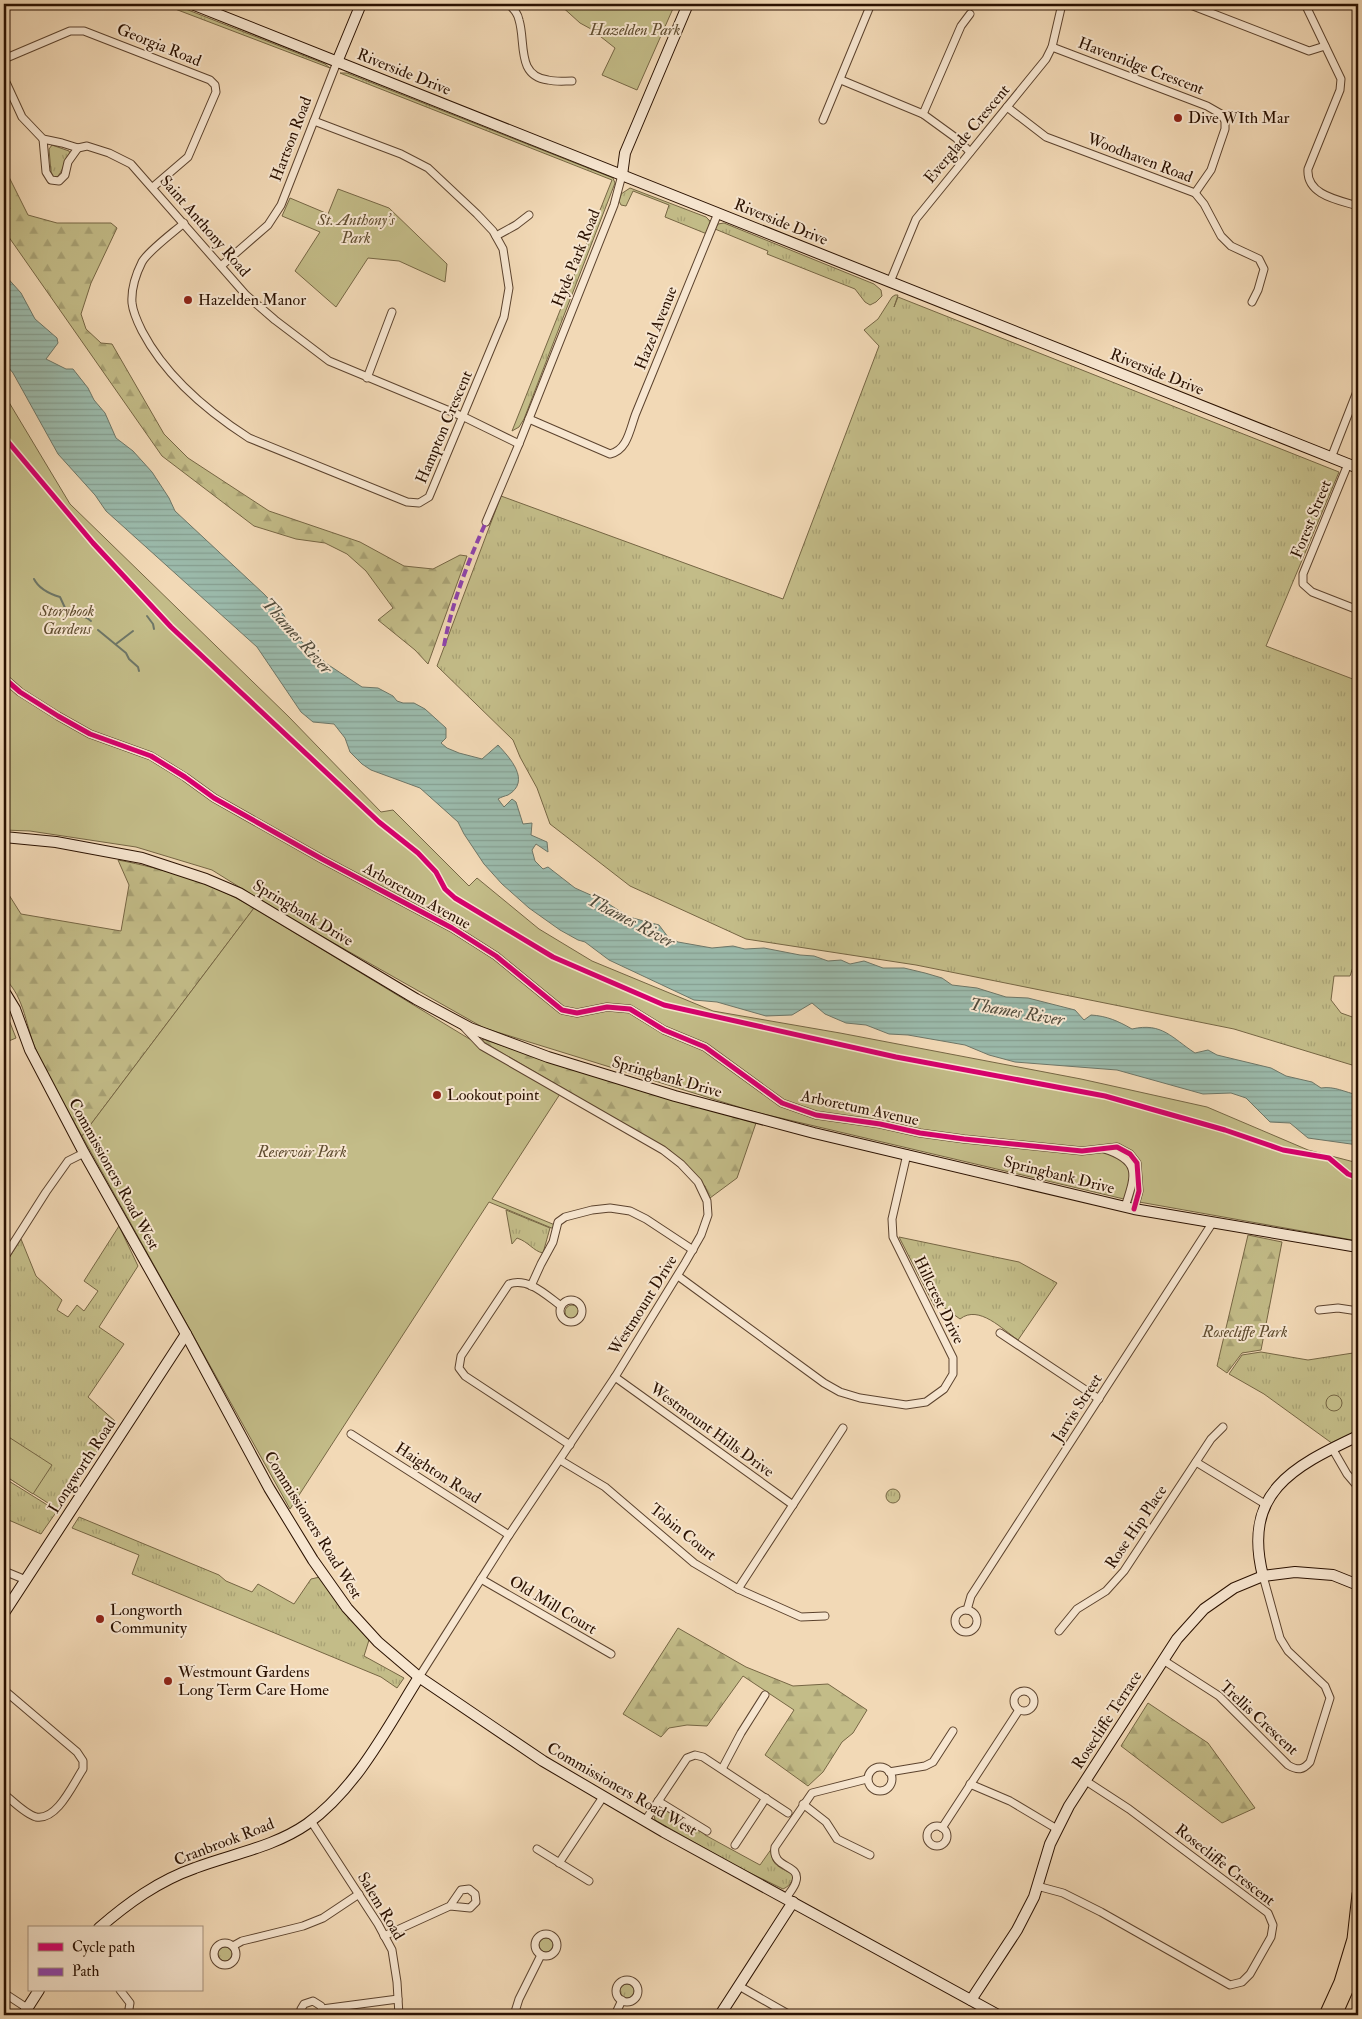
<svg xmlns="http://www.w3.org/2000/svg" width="1362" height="2019" viewBox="0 0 1362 2019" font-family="'IM FELL Double Pica',serif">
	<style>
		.grass { fill: url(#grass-tufts); stroke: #766644 }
		.forest { fill: url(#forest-firs); stroke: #766644 }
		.green { fill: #c3bc88; stroke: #766644 }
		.water { fill: url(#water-rules); stroke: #6e7667 }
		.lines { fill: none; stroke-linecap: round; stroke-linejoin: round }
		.stream { stroke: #6e7667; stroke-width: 2 }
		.street-casing { stroke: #5c432e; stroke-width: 9 }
		.secondary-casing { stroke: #2a1101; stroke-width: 12 }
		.primary-casing { stroke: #2a1101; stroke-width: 13 }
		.street { stroke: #f7e6d0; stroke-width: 7 }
		.secondary { stroke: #f7e6d0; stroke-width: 10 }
		.primary { stroke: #f2d9b6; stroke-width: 11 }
		.quiet { stroke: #8e44ad; stroke-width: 4; stroke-dasharray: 8 4; stroke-linecap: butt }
		.cycleway-casing { stroke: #f7e6d0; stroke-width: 8 }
		.cycleway { stroke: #d6006c; stroke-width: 5 }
		.poi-dot { fill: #8f2418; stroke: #f7e6d0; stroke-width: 2 }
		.labels { text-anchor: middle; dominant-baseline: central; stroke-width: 4; stroke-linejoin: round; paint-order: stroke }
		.park-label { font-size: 16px; font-style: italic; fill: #604d30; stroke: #f7e6d0 }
		.street-label { font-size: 16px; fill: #2a1101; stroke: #f7e6d0 }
		.poi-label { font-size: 16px; fill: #2a1101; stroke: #f7e6d0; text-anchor: start }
		.water-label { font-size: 18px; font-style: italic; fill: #524c3c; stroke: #f7e6d0 }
	</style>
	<defs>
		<pattern id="grass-tufts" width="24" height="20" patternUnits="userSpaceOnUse" patternTransform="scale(1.25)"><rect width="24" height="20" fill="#c3bc88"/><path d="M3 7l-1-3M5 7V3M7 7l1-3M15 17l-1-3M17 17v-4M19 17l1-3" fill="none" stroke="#a8a174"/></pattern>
		<pattern id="forest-firs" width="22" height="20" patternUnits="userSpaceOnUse" patternTransform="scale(1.25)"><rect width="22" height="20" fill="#c3bc88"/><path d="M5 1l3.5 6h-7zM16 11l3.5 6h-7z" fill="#a8a174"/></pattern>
		<pattern id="water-rules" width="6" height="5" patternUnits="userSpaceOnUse" patternTransform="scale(1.25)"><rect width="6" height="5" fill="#9bbaab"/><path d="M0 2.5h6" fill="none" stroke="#869f91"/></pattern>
	</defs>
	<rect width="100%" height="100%" fill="#f2d9b6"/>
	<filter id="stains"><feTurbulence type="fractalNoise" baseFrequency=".004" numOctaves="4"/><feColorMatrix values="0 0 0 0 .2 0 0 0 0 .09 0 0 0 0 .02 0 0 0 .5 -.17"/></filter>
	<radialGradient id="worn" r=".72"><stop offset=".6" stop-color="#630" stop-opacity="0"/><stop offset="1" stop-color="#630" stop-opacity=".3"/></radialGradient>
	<g class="grass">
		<polygon points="162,4 173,4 325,64 330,68"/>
		<polygon points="340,73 347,73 613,178 615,183 524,419 519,427 512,431 612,180"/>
		<path d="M 52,145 L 69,151 L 70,153 C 65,160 62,173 57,177 L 53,177 L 51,172 L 49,149 Z"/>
		<polygon points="630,188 706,217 710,221 707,234 665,217 669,205 633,191 626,206 621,205 619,201 621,194"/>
		<polygon points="724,223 874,284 881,290 882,296 876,302 870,305 865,302 855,289 767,254 768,251 715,229 718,224"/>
		<polygon points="895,295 898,295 894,307 898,297 1339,472 1266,646 1358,681 1358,966 1354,964 1350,976 1334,976 1331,1000 1341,1013 1358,1019 1358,1056 1352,1065 1234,1029 916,965 746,939 630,886 550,824 537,788 520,757 513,740 437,666 501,496 783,599 879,346 864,330 878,319 892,297"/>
		<path d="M 506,1210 L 550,1228 L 543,1253 C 533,1251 529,1242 517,1238 L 512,1244 Z"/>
		<polygon points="119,1226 138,1266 99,1327 124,1344 88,1397 116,1422 59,1510 4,1475 4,1266 21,1239 36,1276 62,1300 57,1310 68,1317 77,1305 84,1311 98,1291 84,1281"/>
		<path d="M 899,1237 L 1019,1262 L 1057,1283 L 1018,1340 C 1003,1330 979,1304 960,1319 L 942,1306 L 936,1309 Z"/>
		<polygon points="1261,1352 1308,1360 1353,1353 1358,1354 1358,1432 1333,1444 1264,1394 1229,1374 1242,1355"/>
		<polygon points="4,1478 57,1511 41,1534 4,1518"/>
		<circle cx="893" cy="1496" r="7"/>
		<polygon points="79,1517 219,1575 226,1581 252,1592 258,1584 294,1604 311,1579 320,1577 369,1640 364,1656 404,1678 397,1688 381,1677 132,1574 139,1555 72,1528"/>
		<path d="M 660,1809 L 663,1809 L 705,1833 L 705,1835 L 760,1865 L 772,1848 C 770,1866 779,1866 793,1875 C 794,1881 788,1887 783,1889 L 736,1866 L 655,1820 L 654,1815 Z"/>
		<circle cx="546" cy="1945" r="7"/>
		<circle cx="225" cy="1954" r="7"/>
		<circle cx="627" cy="1991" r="7"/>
	</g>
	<g class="forest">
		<polygon points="4,167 28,215 57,223 111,223 117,228 91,283 81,314 86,329 101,343 112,344 164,434 188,458 269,511 360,542 404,566 433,569 460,555 467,556 428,664 415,650 378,620 393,608 366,571 347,554 325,543 296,539 254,526 162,456 6,233 4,229"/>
		<path d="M 118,860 C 165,869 213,883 254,908 L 82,1136 C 67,1109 51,1082 38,1054 C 25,1028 26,998 4,978 L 4,887 L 21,914 L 121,931 L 129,885 Z"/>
		<polygon points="4,1007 16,1038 4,1043"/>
		<polygon points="482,1039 658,1096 756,1123 737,1178 710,1198 705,1186 671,1151 485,1043"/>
		<polygon points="1248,1235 1282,1242 1261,1350 1242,1353 1227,1373 1217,1366"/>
		<polygon points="678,1628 746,1667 793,1686 828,1684 867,1710 853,1733 842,1742 823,1772 808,1786 765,1755 794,1710 743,1676 707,1726 687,1725 669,1728 661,1737 623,1714"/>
		<polygon points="1148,1703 1208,1743 1255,1808 1222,1823 1121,1746"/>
	</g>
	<g class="green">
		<polygon points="559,4 675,4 637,90 602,75 615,48 591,29 580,23"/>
		<polygon points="338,189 389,208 447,264 445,282 399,261 368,258 336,307 295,271 320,232 282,216 290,198 328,214"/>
		<polygon points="4,394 70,504 289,717 381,812 393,810 469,886 477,878 539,929 592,961 713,1011 840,1033 1081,1079 1207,1107 1308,1150 1358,1163 1358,1241 1128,1200 755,1112 484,1028 286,916 212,870 136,847 30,831 4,830"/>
		<polygon points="254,908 560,1094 492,1199 555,1225 554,1229 489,1202 290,1509 82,1136"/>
		<circle cx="572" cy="1312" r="7"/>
		<circle cx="1334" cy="1403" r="8"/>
		<polygon points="4,1434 52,1465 33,1494 4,1475"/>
	</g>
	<path class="water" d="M 4,274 L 21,293 L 35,319 L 57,338 L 58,343 L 46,359 L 66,369 L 73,369 L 88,388 L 94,400 L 105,413 L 116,438 L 133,451 L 152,472 L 169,498 L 175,511 L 264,594 L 284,615 L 292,633 L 327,664 L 362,687 L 378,688 L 393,696 L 397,701 L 403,703 L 414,703 L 425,709 L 446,728 L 446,738 L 441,743 L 447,748 L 459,753 L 482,759 L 498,745 C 509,757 532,781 508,795 C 505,796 501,797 498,799 L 504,807 L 512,799 L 516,802 L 523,824 L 532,823 L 531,835 L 547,842 L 548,852 L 536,844 L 532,850 L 535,861 L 543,869 L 548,867 L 575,888 L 604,901 L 629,917 L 659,925 L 668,937 L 678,942 L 712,948 L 733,946 L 745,949 L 764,948 L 800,955 L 814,956 L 828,961 L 841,960 L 850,964 L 864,961 L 883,968 L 904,968 L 925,973 L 942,978 L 952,985 L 977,988 L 1006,997 L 1028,998 L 1075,1010 L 1084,1020 L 1091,1015 C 1107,1016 1118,1021 1132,1029 C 1162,1022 1172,1038 1195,1053 L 1208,1050 L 1217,1055 L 1271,1068 L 1286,1076 L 1312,1082 L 1321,1088 C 1335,1086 1344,1092 1358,1095 L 1358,1145 L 1308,1138 L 1290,1123 L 1270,1122 L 1246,1098 L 1231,1093 L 1203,1094 L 1117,1070 L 1015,1062 L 989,1055 L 965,1045 L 908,1035 L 889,1034 L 866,1025 L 846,1023 L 825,1014 L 812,1003 L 792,1015 L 766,1016 L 717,1002 L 694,1000 L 609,960 L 585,942 L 578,940 L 560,930 L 529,908 L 502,884 L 484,864 L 464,834 L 458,822 L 420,788 L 371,770 L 362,764 L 350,752 L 345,738 L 334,724 L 313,722 L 301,712 L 257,647 L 106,511 L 95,495 L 58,454 L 13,373 L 4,362 Z"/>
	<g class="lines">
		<g class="stream">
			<path d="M 34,579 C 39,589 50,594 60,597 L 66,610 L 87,618 L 91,621"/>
			<polyline points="147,616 153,624 154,629"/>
			<polyline points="98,630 126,653 129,659 138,667 139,671"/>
			<polyline points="116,644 133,631"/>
		</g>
		<defs>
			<g id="street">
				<path d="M 508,4 C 513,8 518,14 519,20 C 526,42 516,76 548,80 C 556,82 564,81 572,81"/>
				<polyline points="1188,4 1309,51 1325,46"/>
				<path d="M 1305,4 L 1341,79 L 1340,90 L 1308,169 C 1306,195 1338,200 1358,206"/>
				<polyline points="1052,47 1207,106 1221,114 1225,121 1225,129 1211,170 1195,193"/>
				<polyline points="4,59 70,31 84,31 210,80 215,85 216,92 188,157 153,187"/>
				<polyline points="4,78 22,117 43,139 62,143 78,148 87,146 109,153 131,164 246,295 275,320 329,361 464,417 519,444"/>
				<polyline points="841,80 923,114 956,138 970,152"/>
				<polyline points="1007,107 1046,137 1195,193 1204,204 1221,236 1231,246 1259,259 1264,269 1258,290 1252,302"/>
				<polyline points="923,114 961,26 970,14"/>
				<polyline points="823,120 871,4"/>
				<polyline points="43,139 46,172 51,180 59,181 65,175 68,162 78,148"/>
				<path d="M 184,223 C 174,232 148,251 142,262 C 136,274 131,289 132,303 C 133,312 138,323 142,331 C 166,377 207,411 249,438 L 407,502 L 419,503 L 429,497 L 504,317 L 509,288 L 503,249 L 493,231 L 477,214 L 428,168 L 401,154 L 314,121"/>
				<polyline points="496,236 516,225 529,215"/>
				<polyline points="221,266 268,225 281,205 337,62"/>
				<polyline points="890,282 916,219 1046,59 1052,47 1062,4"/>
				<polyline points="367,378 392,312"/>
				<path d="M 529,419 L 610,454 C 628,450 630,428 636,413 L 718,213"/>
				<polyline points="1331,458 1358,389"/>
				<polyline points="1348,464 1303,574 1303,584 1312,592 1358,610"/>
				<polyline points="486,522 519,444 614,205 622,175"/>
				<polyline points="4,678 20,692 58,716 90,734 151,756 185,777 214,798 322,859 452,928 496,956 562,1010 577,1013 607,1007 630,1009 664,1030 705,1047 782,1103 816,1115 880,1124 920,1133 964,1139 1082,1151 1117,1147 1130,1154 1137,1163 1139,1191 1134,1209"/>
				<path d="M 1104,1149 C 1142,1161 1135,1176 1125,1207"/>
				<polyline points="4,1258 46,1192 68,1161 84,1153"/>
				<polyline points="678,1276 824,1383 840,1392 860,1398 906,1405 926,1402 944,1389 953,1374 953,1358 893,1237 892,1219 907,1154"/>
				<polyline points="531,1286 541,1264 553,1242 558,1222 565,1217 592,1210 610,1208 630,1211 646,1219 693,1250"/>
				<circle cx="571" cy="1311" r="11"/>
				<path d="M 561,1306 C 546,1295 528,1277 509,1284 L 461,1356 L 459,1368 L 465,1376 L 570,1445"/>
				<polyline points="1319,1310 1338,1308 1358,1311"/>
				<polyline points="1000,1333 1099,1399"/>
				<polyline points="615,1377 793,1505"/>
				<polyline points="351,1434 509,1535"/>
				<polyline points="1332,1448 1347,1474 1358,1487"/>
				<polyline points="560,1460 605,1487 694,1563 738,1589 801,1617 825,1616"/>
				<polyline points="1196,1462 1265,1504"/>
				<polyline points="4,1571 26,1580"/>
				<polyline points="481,1579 611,1654"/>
				<polyline points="738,1589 843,1428"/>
				<polyline points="967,1610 971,1596 1213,1222"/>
				<circle cx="966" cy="1621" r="11"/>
				<polyline points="1059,1631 1077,1609 1106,1591 1124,1571 1211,1439 1223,1427"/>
				<path d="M 1163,1660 L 1219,1696 L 1288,1765 C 1298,1771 1303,1770 1310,1762 L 1330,1698 L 1325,1686 L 1288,1651 L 1280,1638 L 1263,1576"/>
				<polyline points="419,1677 509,1535 615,1377 685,1263 701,1235 708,1215 707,1201 698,1182 681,1164 663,1150 482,1046 464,1027"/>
				<path d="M 4,1690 L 77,1752 L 83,1761 L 83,1769 C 73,1784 57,1821 36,1817 C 25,1814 13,1801 4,1794"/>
				<circle cx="1024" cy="1701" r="10"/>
				<circle cx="880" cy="1779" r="12"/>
				<polyline points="722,1769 741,1733 765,1695"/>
				<polyline points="889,1772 925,1766 933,1762 953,1731"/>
				<polyline points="970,1784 1010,1801 1057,1829"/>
				<polyline points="658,1801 707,1831"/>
				<polyline points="803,1804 826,1822 837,1839 870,1855"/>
				<polyline points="311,1821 378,1924 392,1950 397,1982 399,2015"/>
				<polyline points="645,1821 687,1758 695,1755 703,1757 788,1813"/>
				<circle cx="937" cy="1836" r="10"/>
				<polyline points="942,1828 1019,1710"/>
				<polyline points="735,1845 766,1798"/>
				<polyline points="537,1849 589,1881"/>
				<polyline points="559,1863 603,1797"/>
				<polyline points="1037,1886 1063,1893 1101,1912 1230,1985 1242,1982 1250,1974 1271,1937 1273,1925 1268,1913 1129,1809 1086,1781"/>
				<path d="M 786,1898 C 789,1893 795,1887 796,1881 C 801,1864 771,1869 775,1847 L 812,1793 L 867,1779"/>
				<circle cx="546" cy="1945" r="11"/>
				<polyline points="384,1936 450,1906 461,1890 469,1889 475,1894 476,1902 470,1908 450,1906"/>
				<circle cx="225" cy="1954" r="11"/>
				<polyline points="233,1946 242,1941 303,1926 323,1918 359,1894"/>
				<circle cx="627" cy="1991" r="11"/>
				<polyline points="739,1986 790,2015"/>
				<polyline points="120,1990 130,2003 128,2015"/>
				<polyline points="4,1993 27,2008"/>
				<polyline points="322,2009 398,1999"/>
				<polyline points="302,2015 301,2009 304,2004 313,2001 321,2006 322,2015"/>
				<polyline points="514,2015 519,1999 541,1955"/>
				<polyline points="615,2015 622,2000"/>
			</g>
			<g id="secondary">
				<polyline points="192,4 1358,468"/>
				<polyline points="337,62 361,4"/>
				<polyline points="622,175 625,153 688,4"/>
				<polyline points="4,837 56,842 142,858 206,879 239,893 416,999 470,1028 548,1057 675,1096 814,1133 1134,1209 1358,1247"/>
				<polyline points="4,991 15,1009 30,1050 84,1153 186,1334 269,1488 313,1560 347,1608 378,1642 419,1677 543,1761 664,1832 998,2015"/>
				<path d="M 1263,1576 C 1242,1493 1292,1467 1358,1436"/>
				<polyline points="4,1613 186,1334"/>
				<path d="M 99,1928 C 128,1903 158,1881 195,1868 C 232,1854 274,1847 307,1824 C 357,1788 387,1728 419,1677"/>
				<polyline points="971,2000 1017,1930 1034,1897 1050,1844 1069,1806 1177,1639 1204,1609 1234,1588 1263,1576 1295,1572 1333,1575 1358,1585"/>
				<polyline points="23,2015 39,1990"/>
				<polyline points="720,2015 793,1902"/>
			</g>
			<g id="primary">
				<polyline points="1325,2015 1340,1982 1353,1939 1358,1894"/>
				<polyline points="1336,2015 1348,1988 1358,1954"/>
			</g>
		</defs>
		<use href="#street" class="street-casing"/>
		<use href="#secondary" class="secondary-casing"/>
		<use href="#primary" class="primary-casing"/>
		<use href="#street" class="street"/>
		<use href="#secondary" class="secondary"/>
		<use href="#primary" class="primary"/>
		<path class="quiet" d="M 444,646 C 452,602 468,562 486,522"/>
		<defs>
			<g id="cycleway">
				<polyline points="4,437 93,543 171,627 379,822 418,853 436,872 445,889 455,898 553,957 664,1005 896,1057 1105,1096 1225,1130 1283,1150 1329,1158 1348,1174 1358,1178"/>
				<polyline points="4,678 20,692 58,716 90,734 151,756 185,777 214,798 322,859 452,928 496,956 562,1010 577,1013 607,1007 630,1009 664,1030 705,1047 782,1103 816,1115 880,1124 920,1133 964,1139 1082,1151 1117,1147 1130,1154 1137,1163 1139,1191 1134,1209"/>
			</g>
		</defs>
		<use href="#cycleway" class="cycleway-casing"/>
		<use href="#cycleway" class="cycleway"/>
	</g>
	<g class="poi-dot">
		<circle cx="1178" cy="118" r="5"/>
		<circle cx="188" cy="300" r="5"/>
		<circle cx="437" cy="1095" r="5"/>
		<circle cx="100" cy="1619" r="5"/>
		<circle cx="168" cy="1681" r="5"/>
	</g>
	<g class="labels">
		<g class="park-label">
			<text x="635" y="30">Hazelden Park</text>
			<text x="356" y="220">St. Anthony's<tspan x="356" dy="18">Park</tspan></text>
			<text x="67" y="611">Storybook<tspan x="67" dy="18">Gardens</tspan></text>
			<text x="302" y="1152">Reservoir Park</text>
			<text x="1245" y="1332">Rosecliffe Park</text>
		</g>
		<g class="street-label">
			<text transform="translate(159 45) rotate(22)">Georgia Road</text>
			<text transform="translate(1141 66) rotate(21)">Havenridge Crescent</text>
			<text transform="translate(404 72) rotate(22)">Riverside Drive</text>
			<text transform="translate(967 134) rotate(-50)">Everglade Crescent</text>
			<text transform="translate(291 139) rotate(-69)">Hartson Road</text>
			<text transform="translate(1140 158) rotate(21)">Woodhaven Road</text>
			<text transform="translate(781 222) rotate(22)">Riverside Drive</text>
			<text transform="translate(205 226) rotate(49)">Saint Anthony Road</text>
			<text transform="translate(576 258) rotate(-68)">Hyde Park Road</text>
			<text transform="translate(656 328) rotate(-68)">Hazel Avenue</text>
			<text transform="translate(1157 372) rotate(22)">Riverside Drive</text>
			<text transform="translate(444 427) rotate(-67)">Hampton Crescent</text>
			<text transform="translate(1311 519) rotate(-68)">Forest Street</text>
			<text transform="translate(417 896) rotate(29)">Arboretum Avenue</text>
			<text transform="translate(303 913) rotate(31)">Springbank Drive</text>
			<text transform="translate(667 1077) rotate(16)">Springbank Drive</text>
			<text transform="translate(860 1108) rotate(12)">Arboretum Avenue</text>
			<text transform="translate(114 1174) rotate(61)">Commissioners Road West</text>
			<text transform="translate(1059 1175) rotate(14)">Springbank Drive</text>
			<text transform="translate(939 1300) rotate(64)">Hillcrest Drive</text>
			<text transform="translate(643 1305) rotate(-58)">Westmount Drive</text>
			<text transform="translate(1077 1408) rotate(-57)">Jarvis Street</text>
			<text transform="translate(712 1430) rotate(36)">Westmount Hills Drive</text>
			<text transform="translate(82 1466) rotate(-57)">Longworth Road</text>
			<text transform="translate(438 1473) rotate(33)">Haighton Road</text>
			<text transform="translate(313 1525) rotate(58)">Commissioners Road West</text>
			<text transform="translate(1136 1527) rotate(-56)">Rose Hip Place</text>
			<text transform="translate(683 1532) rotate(39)">Tobin Court</text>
			<text transform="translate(553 1605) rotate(31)">Old Mill Court</text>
			<text transform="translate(1259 1718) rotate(43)">Trellis Crescent</text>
			<text transform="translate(1107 1720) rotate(-57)">Rosecliffe Terrace</text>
			<text transform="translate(622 1789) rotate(30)">Commissioners Road West</text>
			<text transform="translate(224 1842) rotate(-21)">Cranbrook Road</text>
			<text transform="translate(1225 1865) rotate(38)">Rosecliffe Crescent</text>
			<text transform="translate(381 1906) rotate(59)">Salem Road</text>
		</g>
		<g class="poi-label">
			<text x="1188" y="118">Dive WIth Mar</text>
			<text x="198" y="300">Hazelden Manor</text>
			<text x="447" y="1095">Lookout point</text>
			<text x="110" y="1610">Longworth<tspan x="110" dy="18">Community</tspan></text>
			<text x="178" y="1672">Westmount Gardens<tspan x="178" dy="18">Long Term Care Home</tspan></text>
		</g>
		<g class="water-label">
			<text transform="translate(297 636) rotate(48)">Thames River</text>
			<text transform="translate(631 921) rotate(28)">Thames River</text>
			<text transform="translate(1017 1012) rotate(10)">Thames River</text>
		</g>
	</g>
	<rect width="1362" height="2019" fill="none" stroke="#f2d9b6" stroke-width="20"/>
	<rect x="5" y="5" width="1352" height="2009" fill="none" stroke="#2a1101" stroke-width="2.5"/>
	<rect x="10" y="10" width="1342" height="1999" fill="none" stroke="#2a1101"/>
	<rect x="28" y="1926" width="175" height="65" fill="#f7e6d0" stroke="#a5917d"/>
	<rect x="38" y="1943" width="25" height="8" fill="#d6006c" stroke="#a5917d"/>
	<text x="72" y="1952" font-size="15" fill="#2a1101">Cycle path</text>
	<rect x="38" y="1968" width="25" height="8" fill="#8e44ad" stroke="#a5917d"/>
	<text x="72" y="1976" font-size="15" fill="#2a1101">Path</text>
	<rect width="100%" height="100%" filter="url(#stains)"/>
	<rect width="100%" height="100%" fill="url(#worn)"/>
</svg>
